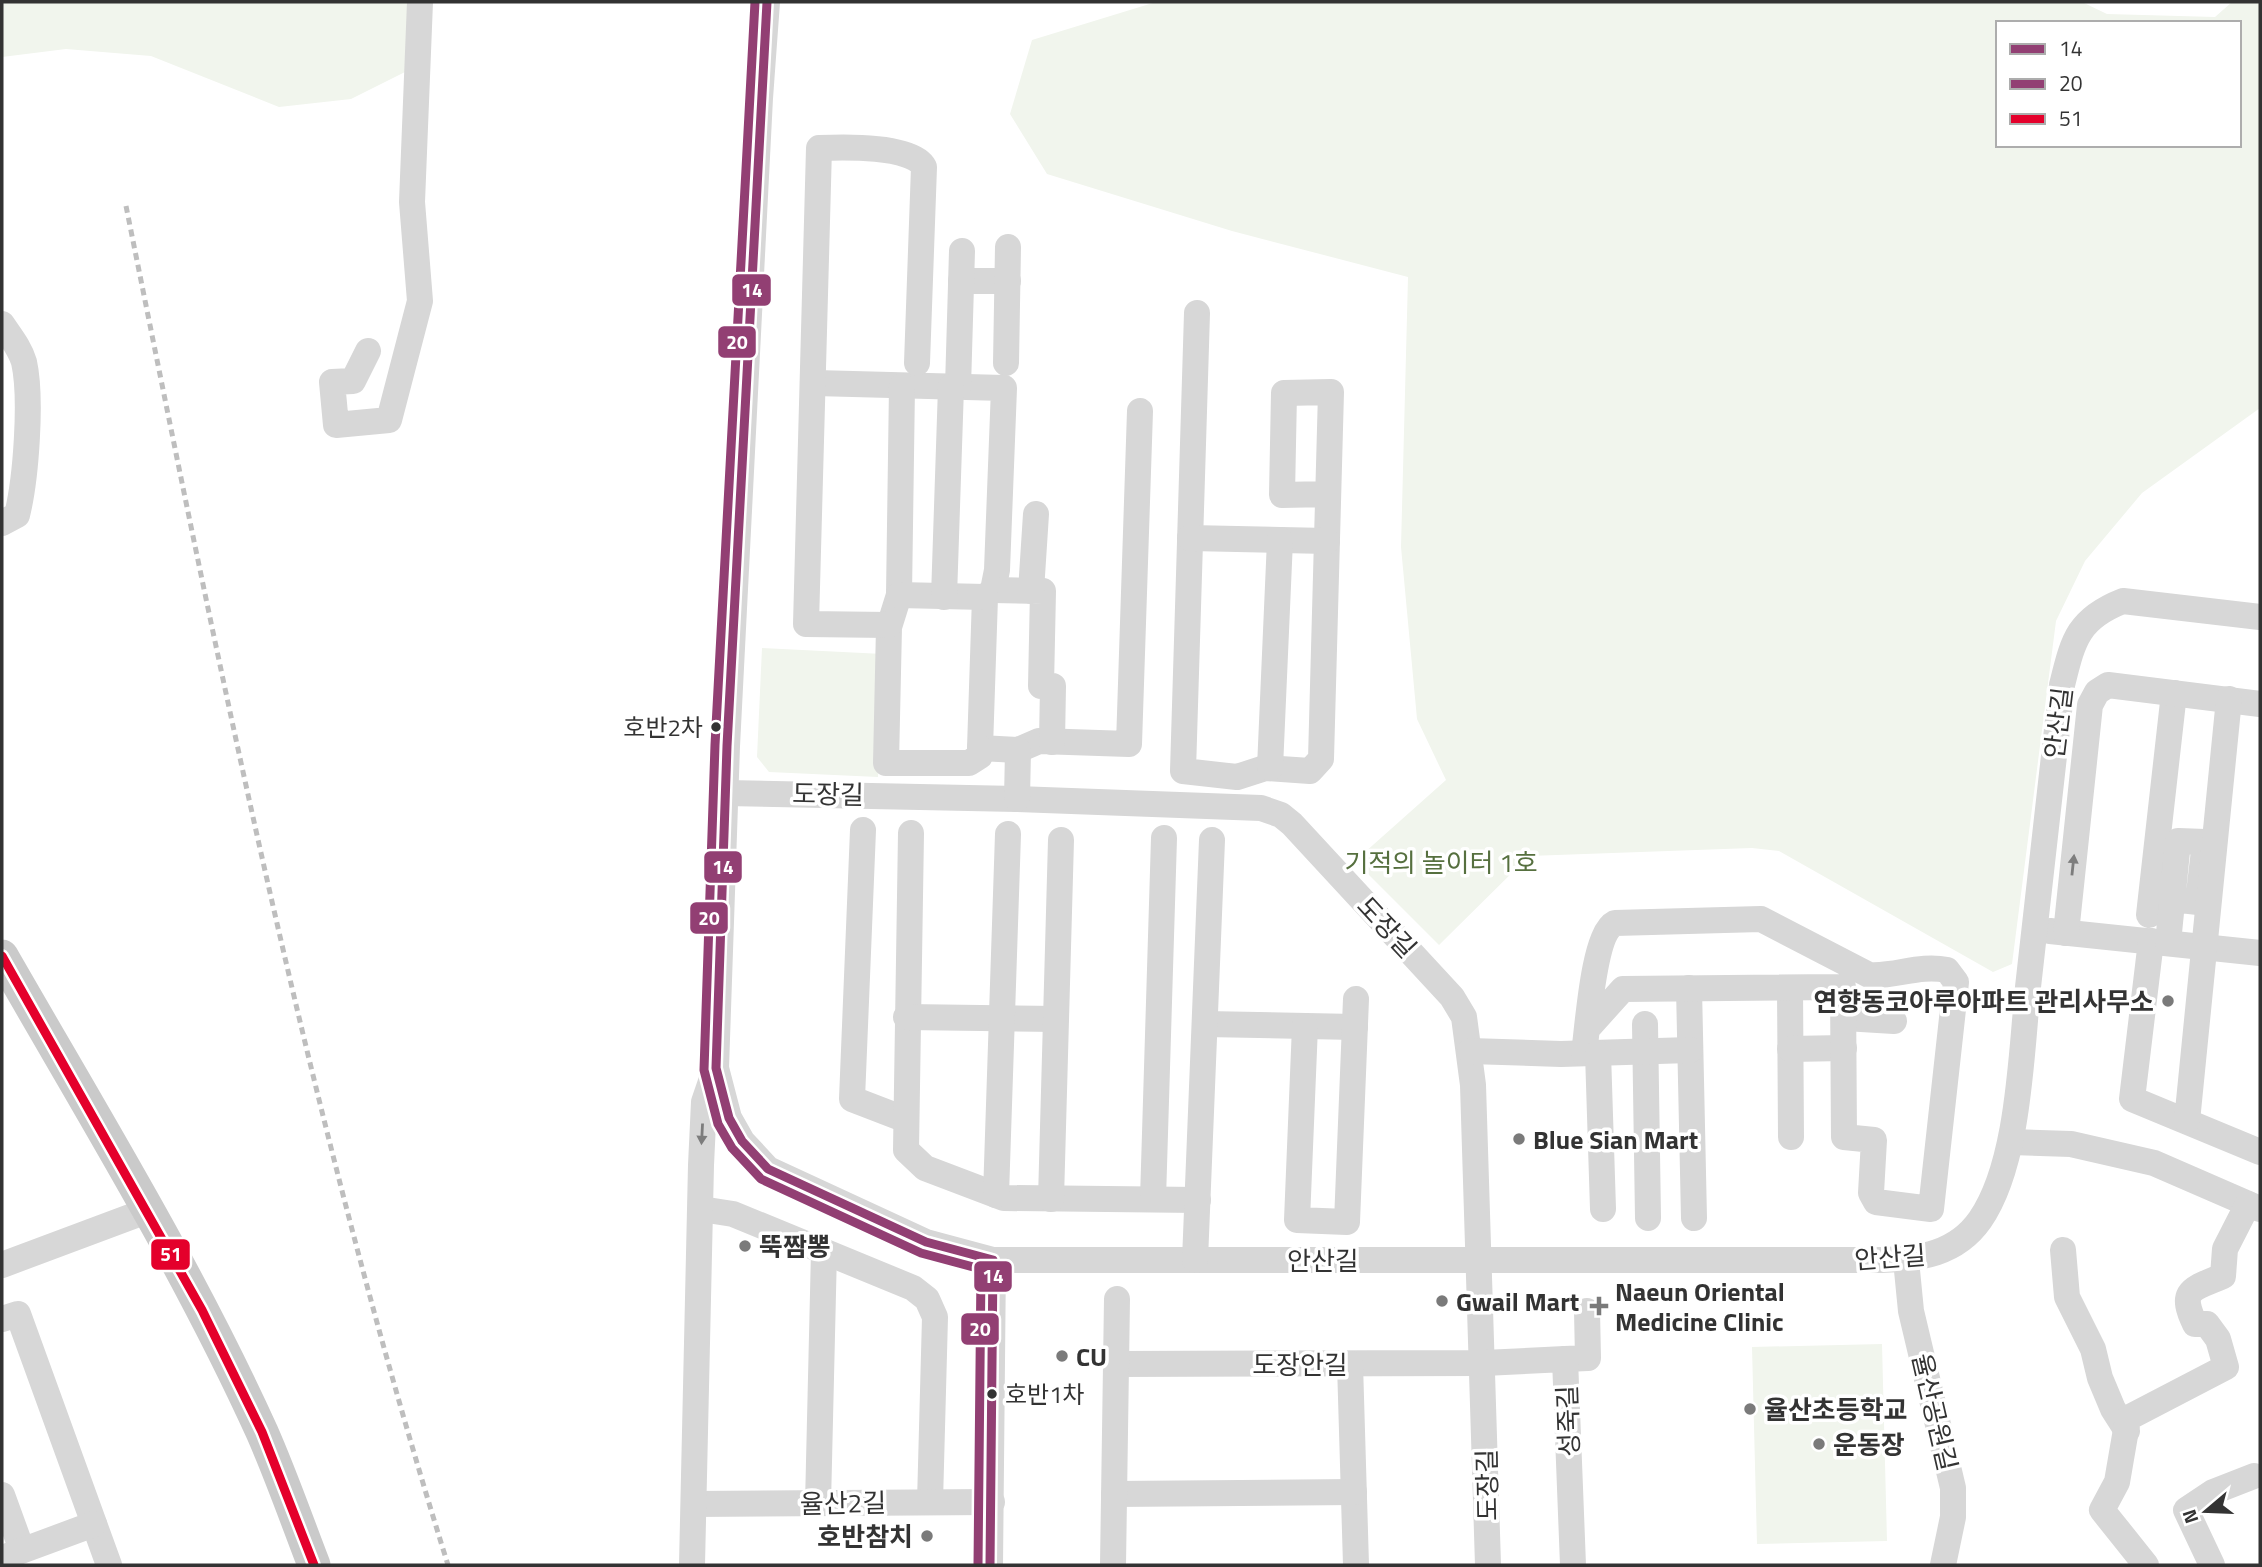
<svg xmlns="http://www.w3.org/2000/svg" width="2262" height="1567" viewBox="0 0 2262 1567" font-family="'Titillium Web','Noto Sans KR',sans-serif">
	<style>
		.green { fill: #f1f5ed; fill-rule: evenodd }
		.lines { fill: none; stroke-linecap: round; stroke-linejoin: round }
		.minor { stroke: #d7d7d7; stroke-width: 26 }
		.major { stroke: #cacaca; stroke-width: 33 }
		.rail { stroke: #bebebe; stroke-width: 5; stroke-dasharray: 7 5; stroke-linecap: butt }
		.bus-1-casing { stroke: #fff; stroke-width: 14 }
		.bus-2-casing { stroke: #fff; stroke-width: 14 }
		.bus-3-casing { stroke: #fff; stroke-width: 14 }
		.bus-1 { stroke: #923f73; stroke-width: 9 }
		.bus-2 { stroke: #923f73; stroke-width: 9 }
		.bus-3 { stroke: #e4002b; stroke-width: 9 }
		.oneway { fill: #7d7d7d }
		.bus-dot { fill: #333; stroke: #fff; stroke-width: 2.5 }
		.poi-dot { fill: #7a7a7a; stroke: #fff; stroke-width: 2.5 }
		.labels { text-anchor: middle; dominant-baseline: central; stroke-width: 7; stroke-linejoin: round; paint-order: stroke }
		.bus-label { font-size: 24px; fill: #333; stroke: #fff; text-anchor: end }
		.street-label { font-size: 26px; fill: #333; stroke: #fff }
		.park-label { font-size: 26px; fill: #56703f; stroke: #fff }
		.poi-label { font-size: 26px; font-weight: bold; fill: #333; stroke: #fff; text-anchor: start }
		.line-badge { stroke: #fff; stroke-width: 2.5 }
		.badge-label { font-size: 19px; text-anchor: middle; font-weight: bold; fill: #fff }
	</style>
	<rect width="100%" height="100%" fill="#fff"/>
	<g class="green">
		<polygon points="2,2 417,2 419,65 351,99 279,107 151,56 66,49 2,57"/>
		<path d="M 1156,2 L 2082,2 L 2107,14 L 2215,17 L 2232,2 L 2260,2 L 2260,408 L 2142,493 L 2085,561 L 2056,621 L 2012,964 L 1993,972 L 1779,851 L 1752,848 L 1529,856 L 1439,945 L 1355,861 L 1446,780 L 1417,719 L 1401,547 L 1408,277 L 1232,231 L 1047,174 L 1010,114 L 1032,40 ZM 1998,23 L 2239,23 L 2239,145 L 1998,145 Z"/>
		<polygon points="762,648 883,654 878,777 769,772 757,757"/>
		<polygon points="1882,1344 1887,1541 1757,1544 1752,1347"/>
	</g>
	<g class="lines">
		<g class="minor">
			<polyline points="767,2 760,98 727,746 716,1068 729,1118 742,1141 768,1169 926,1242 993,1260 990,1565"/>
			<polyline points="961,281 1008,281"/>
			<polyline points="1197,313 1183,771 1237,777 1265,768 1310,771 1321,759 1331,392 1284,393 1282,495 1328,494"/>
			<path d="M 2,324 C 10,336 20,348 24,362 C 32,398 26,479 17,515 L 2,523"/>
			<polyline points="368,351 353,381 332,382 336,425 389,420 420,301 412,202 420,2"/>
			<polyline points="1006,363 1008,247"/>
			<polyline points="815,383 1004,388 997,570 993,590 985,597 980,748 1018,750 1039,741 1129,744 1140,411"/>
			<polyline points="902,386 899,595 889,627 886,763 969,763 980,756 980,748"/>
			<polyline points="958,387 962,251"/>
			<polyline points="1190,538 1327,541"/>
			<polyline points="993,590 1043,591 1041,686 1053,686 1052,742"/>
			<polyline points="1031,591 1036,514"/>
			<polyline points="899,595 985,597"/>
			<polyline points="944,597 951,387"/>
			<path d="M 889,625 L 806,624 L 819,148 C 841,147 913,145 924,167 L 917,363"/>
			<polyline points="1270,768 1280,540"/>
			<polyline points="726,793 1017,799 1261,808 1281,815 1292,824 1452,997 1464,1017 1473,1085 1488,1565"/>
			<polyline points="1017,799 1018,750"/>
			<polyline points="863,830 852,1099 904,1119"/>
			<polyline points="911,833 906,1150 925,1168 1004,1198 1198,1200"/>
			<polyline points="2149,915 2174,693"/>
			<polyline points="2050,931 2260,953"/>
			<polyline points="2066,933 2090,705 2097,692 2108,685 2260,704"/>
			<polyline points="2151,941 2132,1099 2260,1152"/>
			<polyline points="2168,943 2178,841 2205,842 2198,902 2172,899"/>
			<polyline points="1689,988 1694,1218"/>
			<polyline points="1790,988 1791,1137"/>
			<polyline points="906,1017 1056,1019"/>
			<polyline points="1845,1018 1894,1021"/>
			<polyline points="1205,1024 1355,1027"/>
			<polyline points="1645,1024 1648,1218"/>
			<polyline points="1305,1026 1297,1220 1347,1222 1356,999"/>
			<polyline points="1790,1049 1844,1048"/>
			<polyline points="1470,1051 1561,1054 1690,1050"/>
			<path d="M 1584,1053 C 1588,1027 1593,934 1615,923 L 1761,919 L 1869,975 C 1896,977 1919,964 1947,970 L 1956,982 L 1931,1209 L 1876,1202 L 1871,1193 L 1874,1140 L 1844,1137 L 1843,987 L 1623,989 L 1587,1029"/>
			<polyline points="1598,1053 1603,1209"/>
			<polyline points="2187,1121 2229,699"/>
			<polyline points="2011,1142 2071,1144 2154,1163 2260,1209"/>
			<polyline points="996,1195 1008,834"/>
			<polyline points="1051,1199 1061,840"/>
			<polyline points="1153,1199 1164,838"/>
			<polyline points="701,1209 733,1214 913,1288 927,1299 935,1317 930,1502"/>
			<polyline points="2063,1250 2067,1297 2093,1349 2100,1378 2113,1409 2127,1431"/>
			<path d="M 993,1260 L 1882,1260 C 1920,1259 1956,1254 1980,1220 C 2019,1164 2021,1055 2028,987 C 2039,887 2050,786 2062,685 C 2073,641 2077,619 2123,601 L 2260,617"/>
			<polyline points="1195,1260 1212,840"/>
			<polyline points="1906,1260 1911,1311 1953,1488 1953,1517 1943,1565"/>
			<polyline points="2,1265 149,1210"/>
			<polyline points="2,1319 18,1314 109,1565"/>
			<polyline points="1565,1359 1588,1358 1587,1311"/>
			<polyline points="1116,1364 1484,1363 1565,1359 1573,1565"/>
			<polyline points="1350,1364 1356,1565"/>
			<polyline points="1114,1494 1354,1492"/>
			<polyline points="2,1495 22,1550"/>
			<polyline points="694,1504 992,1502"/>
			<polyline points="818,1504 824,1251"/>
			<polyline points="2,1558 94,1524"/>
			<polyline points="692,1565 701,1165 704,1102 715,1070"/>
			<polyline points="1113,1565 1117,1299"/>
			<path d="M 2146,1565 L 2102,1510 L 2117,1482 L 2128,1418 L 2226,1367 L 2218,1339 L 2207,1324 L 2195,1324 C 2178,1289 2193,1289 2223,1276 L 2225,1249 L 2248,1204"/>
			<polyline points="2212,1565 2186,1510 2213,1492 2254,1476"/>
		</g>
		<path class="major" d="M 2,956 C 92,1113 187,1267 262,1432 C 281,1475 297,1521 314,1565"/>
		<path class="rail" d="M 126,206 C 218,663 309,1120 448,1565"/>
		<defs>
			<polyline id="bus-1" points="767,2 727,746 716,1068 729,1118 742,1141 768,1169 926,1242 993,1260 990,1565"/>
			<polyline id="bus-2" points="755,2 715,745 704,1070 718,1124 732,1148 761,1179 921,1253 981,1269 978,1565"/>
			<polyline id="bus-3" points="2,956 202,1310 262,1432 314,1565"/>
		</defs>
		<use href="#bus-1" class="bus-1-casing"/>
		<use href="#bus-2" class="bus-2-casing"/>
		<use href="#bus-3" class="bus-3-casing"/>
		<use href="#bus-1" class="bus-1"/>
		<use href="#bus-2" class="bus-2"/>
		<use href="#bus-3" class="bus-3"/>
	</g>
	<defs><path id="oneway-solid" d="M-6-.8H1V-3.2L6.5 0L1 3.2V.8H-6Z" transform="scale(1.75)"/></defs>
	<g class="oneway">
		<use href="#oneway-solid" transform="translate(2073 865) rotate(-84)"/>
		<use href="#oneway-solid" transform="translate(702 1134) rotate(93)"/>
	</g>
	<g class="bus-dot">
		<circle cx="716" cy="727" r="6"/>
		<circle cx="992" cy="1394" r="6"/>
	</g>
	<g class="poi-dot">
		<circle cx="2168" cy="1001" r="7"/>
		<circle cx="1519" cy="1139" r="7"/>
		<circle cx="745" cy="1246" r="7"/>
		<circle cx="1442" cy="1301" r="7"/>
		<path d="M1595.5 1295.5h7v7h7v7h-7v7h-7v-7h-7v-7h7z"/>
		<circle cx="1062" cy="1356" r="7"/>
		<circle cx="1750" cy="1409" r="7"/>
		<circle cx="1819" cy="1444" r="7"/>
		<circle cx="927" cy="1536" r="7"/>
	</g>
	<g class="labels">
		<g class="bus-label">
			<text x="703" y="727">호반2차</text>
			<text x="1005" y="1394" text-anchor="start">호반1차</text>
		</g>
		<g class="street-label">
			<text transform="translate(2058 723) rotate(-83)">안산길</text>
			<text transform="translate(828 794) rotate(1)">도장길</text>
			<text transform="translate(1387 927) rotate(47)">도장길</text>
			<text transform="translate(1890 1257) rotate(-4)">안산길</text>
			<text x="1323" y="1260">안산길</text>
			<text x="1300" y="1364">도장안길</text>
			<text transform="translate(1935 1412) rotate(77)">율산공원길</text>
			<text transform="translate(1568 1421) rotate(-92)">성죽길</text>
			<text transform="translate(1487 1485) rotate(-91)">도장길</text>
			<text transform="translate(843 1503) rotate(-1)">율산2길</text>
		</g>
		<g class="park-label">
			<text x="1441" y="862">기적의 놀이터 1호</text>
		</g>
		<g class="poi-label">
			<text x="2154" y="1001" text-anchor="end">연향동코아루아파트 관리사무소</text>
			<text x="1533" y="1139">Blue Sian Mart</text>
			<text x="759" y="1246">뚝짬뽕</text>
			<text x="1615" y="1291">Naeun Oriental<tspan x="1615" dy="30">Medicine Clinic</tspan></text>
			<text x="1456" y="1301">Gwail Mart</text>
			<text x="1076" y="1356">CU</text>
			<text x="1764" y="1409">율산초등학교</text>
			<text x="1833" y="1444">운동장</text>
			<text x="913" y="1536" text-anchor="end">호반참치</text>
		</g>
	</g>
	<g class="line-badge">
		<rect x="731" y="273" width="41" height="34" rx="7" fill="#923f73"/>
		<rect x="717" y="325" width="40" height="34" rx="7" fill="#923f73"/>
		<rect x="703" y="850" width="40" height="34" rx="7" fill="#923f73"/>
		<rect x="689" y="901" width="40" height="34" rx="7" fill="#923f73"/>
		<rect x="150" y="1238" width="41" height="33" rx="7" fill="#e4002b"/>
		<rect x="973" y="1260" width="40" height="33" rx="7" fill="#923f73"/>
		<rect x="960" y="1312" width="40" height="34" rx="7" fill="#923f73"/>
	</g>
	<g class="badge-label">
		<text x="752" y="297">14</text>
		<text x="737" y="349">20</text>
		<text x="723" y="874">14</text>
		<text x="709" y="925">20</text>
		<text x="171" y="1261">51</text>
		<text x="993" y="1283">14</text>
		<text x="980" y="1336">20</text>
	</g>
	<rect width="2262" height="1567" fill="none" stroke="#333333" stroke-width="7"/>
	<rect x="1996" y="21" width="245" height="126" fill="#ffffff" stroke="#adadad" stroke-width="2"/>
	<rect x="2010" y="44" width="35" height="10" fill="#923f73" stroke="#adadad" stroke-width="2"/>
	<text x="2059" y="56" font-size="21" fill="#333333">14</text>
	<rect x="2010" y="79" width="35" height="10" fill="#923f73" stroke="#adadad" stroke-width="2"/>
	<text x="2059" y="91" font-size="21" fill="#333333">20</text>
	<rect x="2010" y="114" width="35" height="10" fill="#e4002b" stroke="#adadad" stroke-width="2"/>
	<text x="2059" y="126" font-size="21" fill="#333333">51</text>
	<g transform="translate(2206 1511) rotate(251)" stroke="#ffffff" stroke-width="5" paint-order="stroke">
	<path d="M0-5L12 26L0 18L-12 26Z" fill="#333333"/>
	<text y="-10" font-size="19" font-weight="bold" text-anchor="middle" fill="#333333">N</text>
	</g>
</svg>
